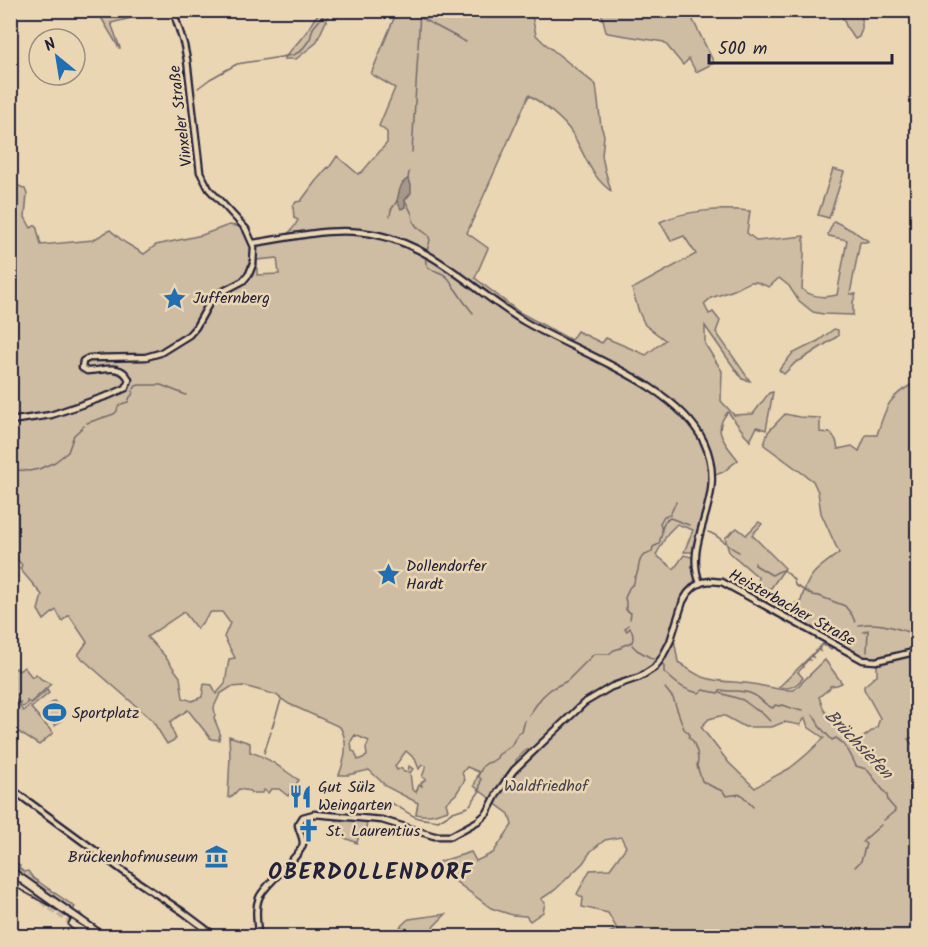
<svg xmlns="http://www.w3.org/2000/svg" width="928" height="947" font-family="Kalam,sans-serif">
  <rect width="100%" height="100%" fill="#ebd6b4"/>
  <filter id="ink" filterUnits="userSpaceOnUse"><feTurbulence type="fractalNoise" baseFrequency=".0167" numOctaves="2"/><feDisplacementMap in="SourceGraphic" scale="12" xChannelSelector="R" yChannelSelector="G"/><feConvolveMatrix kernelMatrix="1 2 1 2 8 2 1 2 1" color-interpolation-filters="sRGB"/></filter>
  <g filter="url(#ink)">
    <g fill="#cebca3" stroke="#786f6f" stroke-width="1.5" fill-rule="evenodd">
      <polygon points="143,10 147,14 111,23 120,48 119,48 99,14 106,11 108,14 122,11"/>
      <path d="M322 11H334L328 17 316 43 296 59H284C291 49 300 41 307 31 312 24 314 16 322 11Z"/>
      <path d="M397 11H531L536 35 543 42 596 85 601 126 604 135 602 156 605 170 611 191C590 176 585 154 572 133 564 120 542 103 529 95L467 233 488 248 475 278 519 312 571 340 577 331 602 343 606 338 646 355 665 340 645 325 639 312 632 289 696 254 684 236 671 241 660 222C685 210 723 208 750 211L747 233 757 241 804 236V256L802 289C812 298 824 298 837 295L847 240 829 236 828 234 834 221 853 231 868 241V242H860L850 294H856L853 302V315L823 314 813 312 798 300 789 286 779 278 769 287 756 282H750L734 290 711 298 704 304 709 314 713 312 720 321 716 332 750 381 742 379 705 326V344L722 371 721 401 734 415 753 414 769 393 773 392 766 430 757 427 750 441 728 412C711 431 725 443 738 460L723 472 710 477 708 491 694 552H684L693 530 677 524 668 533 656 555 674 569 684 555 695 558V580L683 595 678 611 673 620 669 641 656 663 647 672 615 681 592 695 535 746 525 751 516 760V764L492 800 474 786 479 772 467 767 462 773 465 780 456 794 446 803 448 810C436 814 428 817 416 814L418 803 387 787 369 770 348 775H339C345 759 349 742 340 727L289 704 276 695 244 686 231 687 220 694 214 707 215 715 214 718 220 733 219 740 211 739 188 710 170 722 173 732 176 739 167 744 152 720 78 655 87 642 69 615 62 621 56 610 44 620 38 610 42 595 20 569 22 565 11 552 10 181 25 189 27 194 25 217 31 228 36 225 41 245 93 240 110 230 124 242 144 254 156 245 202 235 229 225 243 227 252 245C270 245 290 238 298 220L294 218 293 206 296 202 301 201 315 182 328 167 329 168 337 156 358 174 362 172 387 143V132L379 126 395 88 371 74ZM277 258 279 274 257 275V260ZM184 612 197 629 211 612H222L230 623 224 637 235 658 229 659 225 684 216 694 212 685 204 684 202 697 192 701 183 698 180 677 164 655 147 637ZM355 735 369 741 366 748 367 756 358 760 355 752 352 751 351 741ZM406 751 415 759 419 769 422 765 426 766 422 777 426 779 421 783 422 786 419 785 416 792 412 789 410 773 413 769 409 766 408 772H404L401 768 397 770 395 766Z"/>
      <polygon points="601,11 699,11 700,12 691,16 714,63 696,72 689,59 683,65 664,42 608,33 606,32"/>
      <polygon points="840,11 862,11 862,29 859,37 855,39 847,28"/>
      <polygon points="833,169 844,172 829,218 818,215"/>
      <polygon points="834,329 838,330 838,336 801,360 796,362 784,374 779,370 792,354 818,341"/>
      <path d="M917 382 918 736 908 739 912 744 917 742V749L913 753 916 754 918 753 917 936H606L609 933 617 929 608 913 582 907 583 898 577 894 590 870 610 869 626 847 621 837 605 840 591 851 583 863 555 890 541 899 545 903 543 912 530 921 526 916 512 915 491 908 443 872 439 862 471 852 476 861 493 853 512 825 509 814 493 802 520 765 568 721 589 702 613 689 648 676 662 662 674 639 678 662C688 668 695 675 706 678 720 683 737 681 753 684 766 686 780 691 794 690L825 660 842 683 837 685 830 686V688L819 697 824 710 841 732 858 741 877 727 880 718 864 689V686L877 675V663L855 654 841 643 831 640 780 610 801 601C808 573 817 569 839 553L821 513 818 492 813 481 764 445 768 432 785 414 799 417 820 418V432L831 433 836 440 838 449 852 446 859 451 866 435H877C886 406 889 395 917 382ZM720 716H725L745 727H772L784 722 800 725 805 718 808 727 824 738C813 749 802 759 790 768 778 775 766 780 755 788L729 763 701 727 709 719Z"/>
      <polygon points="759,522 762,524 752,535 785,568 771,588 768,589 759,585 758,577 729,552 725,538 737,528 746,535"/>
      <path d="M824 643 833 647 831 649 824 644 825 646 822 645 819 649 820 651 818 650 812 655 813 657 811 656 809 659 810 660H808L803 665V667L798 672 803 678C796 686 790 690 779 687Z"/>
      <polygon points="24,667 32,677 36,674 41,679 51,684 30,703 27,701 27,704 23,707 20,706 20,702 18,703 11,693 14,688 11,683 10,673 16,668 19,671"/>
      <polygon points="47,690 49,693 31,708 53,733 39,745 17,731 14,736 11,734 11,696 23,711"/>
      <polygon points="54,701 67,715 55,726 42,711"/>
      <path d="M229 736 250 743V752C269 757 283 770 299 780L288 796 279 789H271L268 793 264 790 262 793H251L250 791 239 789 230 798 228 797 230 756Z"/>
      <polygon points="337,819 367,820 366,829 362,829 362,835 359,835 357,843 333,833"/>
      <polygon points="10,860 20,866 19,868 24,872 28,871 33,878 75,907 73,910 77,914 80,913 85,920 29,881 11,867"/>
      <polygon points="446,914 433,927 436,935 439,936 420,936 400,927 406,921 409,919"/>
    </g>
    <path fill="#a7988b" stroke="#72696b" stroke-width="1.5" d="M408 179 411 185V193L405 200V207L401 209 397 201C399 193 400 182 408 179Z"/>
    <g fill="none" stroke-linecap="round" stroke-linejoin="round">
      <g stroke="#72696b" stroke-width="1.5">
        <polyline points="421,18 466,42"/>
        <polyline points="418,48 420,10"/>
        <polyline points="198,88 210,79 237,64 293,55 301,51 310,39 313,28 328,10"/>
        <polyline points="412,152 418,52"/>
        <polyline points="408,179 409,172"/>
        <path d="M405 200 412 214 413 221 417 227 428 235 430 240C429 246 424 257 426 263 429 273 441 269 448 278 452 282 453 287 456 290 461 298 467 306 473 313"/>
        <polyline points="390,216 391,210 397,201"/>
        <polyline points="134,389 136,386 139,385 161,385 186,395"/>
        <path d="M87 423 114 414 117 411C117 404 122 404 128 402L130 397 132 395 133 391"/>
        <polyline points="10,466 18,470 29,471 39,469 55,462 68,452 74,435 84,426"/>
        <polyline points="662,529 665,521 670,518 689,525"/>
        <path d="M708 532C720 535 728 548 739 552"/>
        <path d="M755 563V565L770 574 772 575C785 568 783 568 794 580L795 585 812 595 819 596 845 606 852 615 855 622"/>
        <path d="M630 619 631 613 626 610V602L625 598 629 588 634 583 635 577C640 572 637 561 643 556 646 554 649 554 652 552L653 547 659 544 662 532 660 523 664 516 670 515 676 502"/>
        <path d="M859 625C880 621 897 629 918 635"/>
        <polyline points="863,632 868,630 867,652"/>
        <polyline points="632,645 637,650 653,659"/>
        <path d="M663 664 664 666V672C676 683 683 690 699 693L703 690 718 693 721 690C731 692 743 690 752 694 760 697 764 705 773 708L775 705 779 706 783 705 791 708 803 710"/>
        <path d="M665 688 673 698 684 729 689 733V738L693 741 697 752 698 760 697 766 702 781C707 784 717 789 723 791L726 796 741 794 753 807"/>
        <polyline points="720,693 743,700 755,709 762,713 770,721"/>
        <path d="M529 715 542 697 551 689 567 681 594 654H609L614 650 621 648 622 646 632 642C634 639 633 632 630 628L627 631 625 629 628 625"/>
        <path d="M813 715 817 720 819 726 832 740 836 738C846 744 851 755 856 766L866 769 869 772 887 795 888 801 895 809V811L884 820"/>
        <polyline points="272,728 281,700"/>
        <polyline points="264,753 271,732"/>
        <path d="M391 803C400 807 408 814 418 818 425 820 431 819 438 821L453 812 468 807"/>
        <polyline points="470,805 479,792 481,779 478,776 483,766 487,763 491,762 497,758 498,755 511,746 518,733 522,732 525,720"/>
        <polyline points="855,867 861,861 866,844 863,842 864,840 881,825"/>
      </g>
      <g stroke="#a7988b" stroke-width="3">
        <polyline points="915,731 917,734"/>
        <polyline points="916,747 918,748"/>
      </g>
      <polyline stroke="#c3b29c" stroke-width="7" stroke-dasharray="7 3.5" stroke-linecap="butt" points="34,894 73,924"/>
      <defs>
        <g id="secondary">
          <path d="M253 243C295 237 336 225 378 235 437 248 476 293 525 322 578 353 676 384 704 442 711 457 713 474 711 490 707 521 687 552 700 583"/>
          <path d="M10 421 51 415 110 395 126 388 129 380C122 362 102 371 87 371L82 368 83 361 89 358 146 357 160 353 189 335 196 327 211 300 218 294 243 281 249 274 253 264 254 247 246 229 209 189 200 172 187 60 184 45 173 10"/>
          <polyline points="10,788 138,882 183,912 215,936"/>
          <path d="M258 936C258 925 254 910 259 898 265 883 303 855 303 843 303 837 299 831 298 825L303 817 314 814 382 820 434 836H451L478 821 487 813 498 792 514 770 584 703 611 687 640 677 654 668 661 659 670 642 683 601 688 593 695 586 703 582 711 581 722 582 863 660 876 661 918 651"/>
        </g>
        <g id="trunk">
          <polyline points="10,871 102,936"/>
          <polyline points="73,924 91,936"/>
        </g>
      </defs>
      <use href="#secondary" stroke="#22223b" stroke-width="9"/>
      <use href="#trunk" stroke="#22223b" stroke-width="11"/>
      <use href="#secondary" stroke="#ebd6b4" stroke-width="4.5"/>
      <use href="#trunk" stroke="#ebd6b4" stroke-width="7"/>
      <polyline stroke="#22223b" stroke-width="1.5" points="10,884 64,914 98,936"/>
    </g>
  </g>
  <defs>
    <symbol id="sight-bare" viewBox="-9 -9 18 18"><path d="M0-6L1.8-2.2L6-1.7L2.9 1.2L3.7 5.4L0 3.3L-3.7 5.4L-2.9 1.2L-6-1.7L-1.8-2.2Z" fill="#1f6fb2" stroke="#ebd6b4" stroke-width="2.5" paint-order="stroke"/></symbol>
    <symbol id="stadium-bare" viewBox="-9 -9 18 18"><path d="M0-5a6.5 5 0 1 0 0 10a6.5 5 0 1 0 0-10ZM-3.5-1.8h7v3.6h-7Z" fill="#1f6fb2" stroke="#ebd6b4" stroke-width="2.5" paint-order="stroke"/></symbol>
    <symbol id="restaurant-bare" viewBox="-9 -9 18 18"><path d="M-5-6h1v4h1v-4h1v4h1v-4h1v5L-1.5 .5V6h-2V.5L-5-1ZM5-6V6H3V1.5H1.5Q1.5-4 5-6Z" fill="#1f6fb2" stroke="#ebd6b4" stroke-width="2.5" paint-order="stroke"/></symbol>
    <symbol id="church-bare" viewBox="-9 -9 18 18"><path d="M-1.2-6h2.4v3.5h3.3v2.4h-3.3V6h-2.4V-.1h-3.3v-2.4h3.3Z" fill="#1f6fb2" stroke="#ebd6b4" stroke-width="2.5" paint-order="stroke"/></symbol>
    <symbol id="museum-bare" viewBox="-9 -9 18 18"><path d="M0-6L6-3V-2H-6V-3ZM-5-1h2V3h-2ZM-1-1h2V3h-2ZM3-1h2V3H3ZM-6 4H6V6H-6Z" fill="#1f6fb2" stroke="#ebd6b4" stroke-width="2.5" paint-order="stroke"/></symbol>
  </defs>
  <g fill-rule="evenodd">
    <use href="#sight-bare" x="158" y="282" width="33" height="33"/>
    <use href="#sight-bare" x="372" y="558" width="33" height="33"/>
    <use href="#stadium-bare" x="38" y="696" width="33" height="33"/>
    <use href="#restaurant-bare" x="284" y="780" width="33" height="33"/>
    <use href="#church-bare" x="292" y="814" width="33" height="33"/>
    <use href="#museum-bare" x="200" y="840" width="33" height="33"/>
  </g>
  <g text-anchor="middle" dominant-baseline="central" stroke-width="5" stroke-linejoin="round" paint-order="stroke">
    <g font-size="16" fill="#22223b" stroke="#ebd6b4">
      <text transform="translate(181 116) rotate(-97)">Vinxeler Straße</text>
      <text transform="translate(792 608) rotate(29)">Heisterbacher Straße</text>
    </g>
    <g font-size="16" fill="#22223b" stroke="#ebd6b4" text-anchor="start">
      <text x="193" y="298">Juffernberg</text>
      <text x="406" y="566">Dollendorfer<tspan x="406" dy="18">Hardt</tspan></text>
      <text x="72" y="713">Sportplatz</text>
      <text x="318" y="787">Gut Sülz<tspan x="318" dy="18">Weingarten</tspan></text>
      <text x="326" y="831">St. Laurentius</text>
      <text x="198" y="857" text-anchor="end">Brückenhofmuseum</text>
    </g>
    <g font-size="16" fill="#444150" stroke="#ebd6b4">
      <text x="546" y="786">Waldfriedhof</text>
    </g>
    <g font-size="18" font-style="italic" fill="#4a4553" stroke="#ebd6b4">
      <text transform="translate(858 745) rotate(46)">Brüchsiefen</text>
    </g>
    <g font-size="22" font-weight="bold" letter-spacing="1.5" fill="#22223b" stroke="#ebd6b4">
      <text x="371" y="873">OBERDOLLENDORF</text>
    </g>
  </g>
  <rect width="928" height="947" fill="none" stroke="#ebd6b4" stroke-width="36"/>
  <rect x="18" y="18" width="892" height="911" fill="none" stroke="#22223b" stroke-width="2" filter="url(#ink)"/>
  <g transform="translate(57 57) rotate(330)"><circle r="28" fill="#ebd6b4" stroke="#9b8e84" stroke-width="1.5"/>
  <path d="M0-4.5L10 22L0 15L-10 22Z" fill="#1f6fb2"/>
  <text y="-9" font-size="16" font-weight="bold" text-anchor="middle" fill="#22223b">N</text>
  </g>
  <path d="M709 54v9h183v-9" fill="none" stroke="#22223b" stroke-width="3"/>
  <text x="718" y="54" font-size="18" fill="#22223b" stroke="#ebd6b4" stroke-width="4.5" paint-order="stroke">500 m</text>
</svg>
